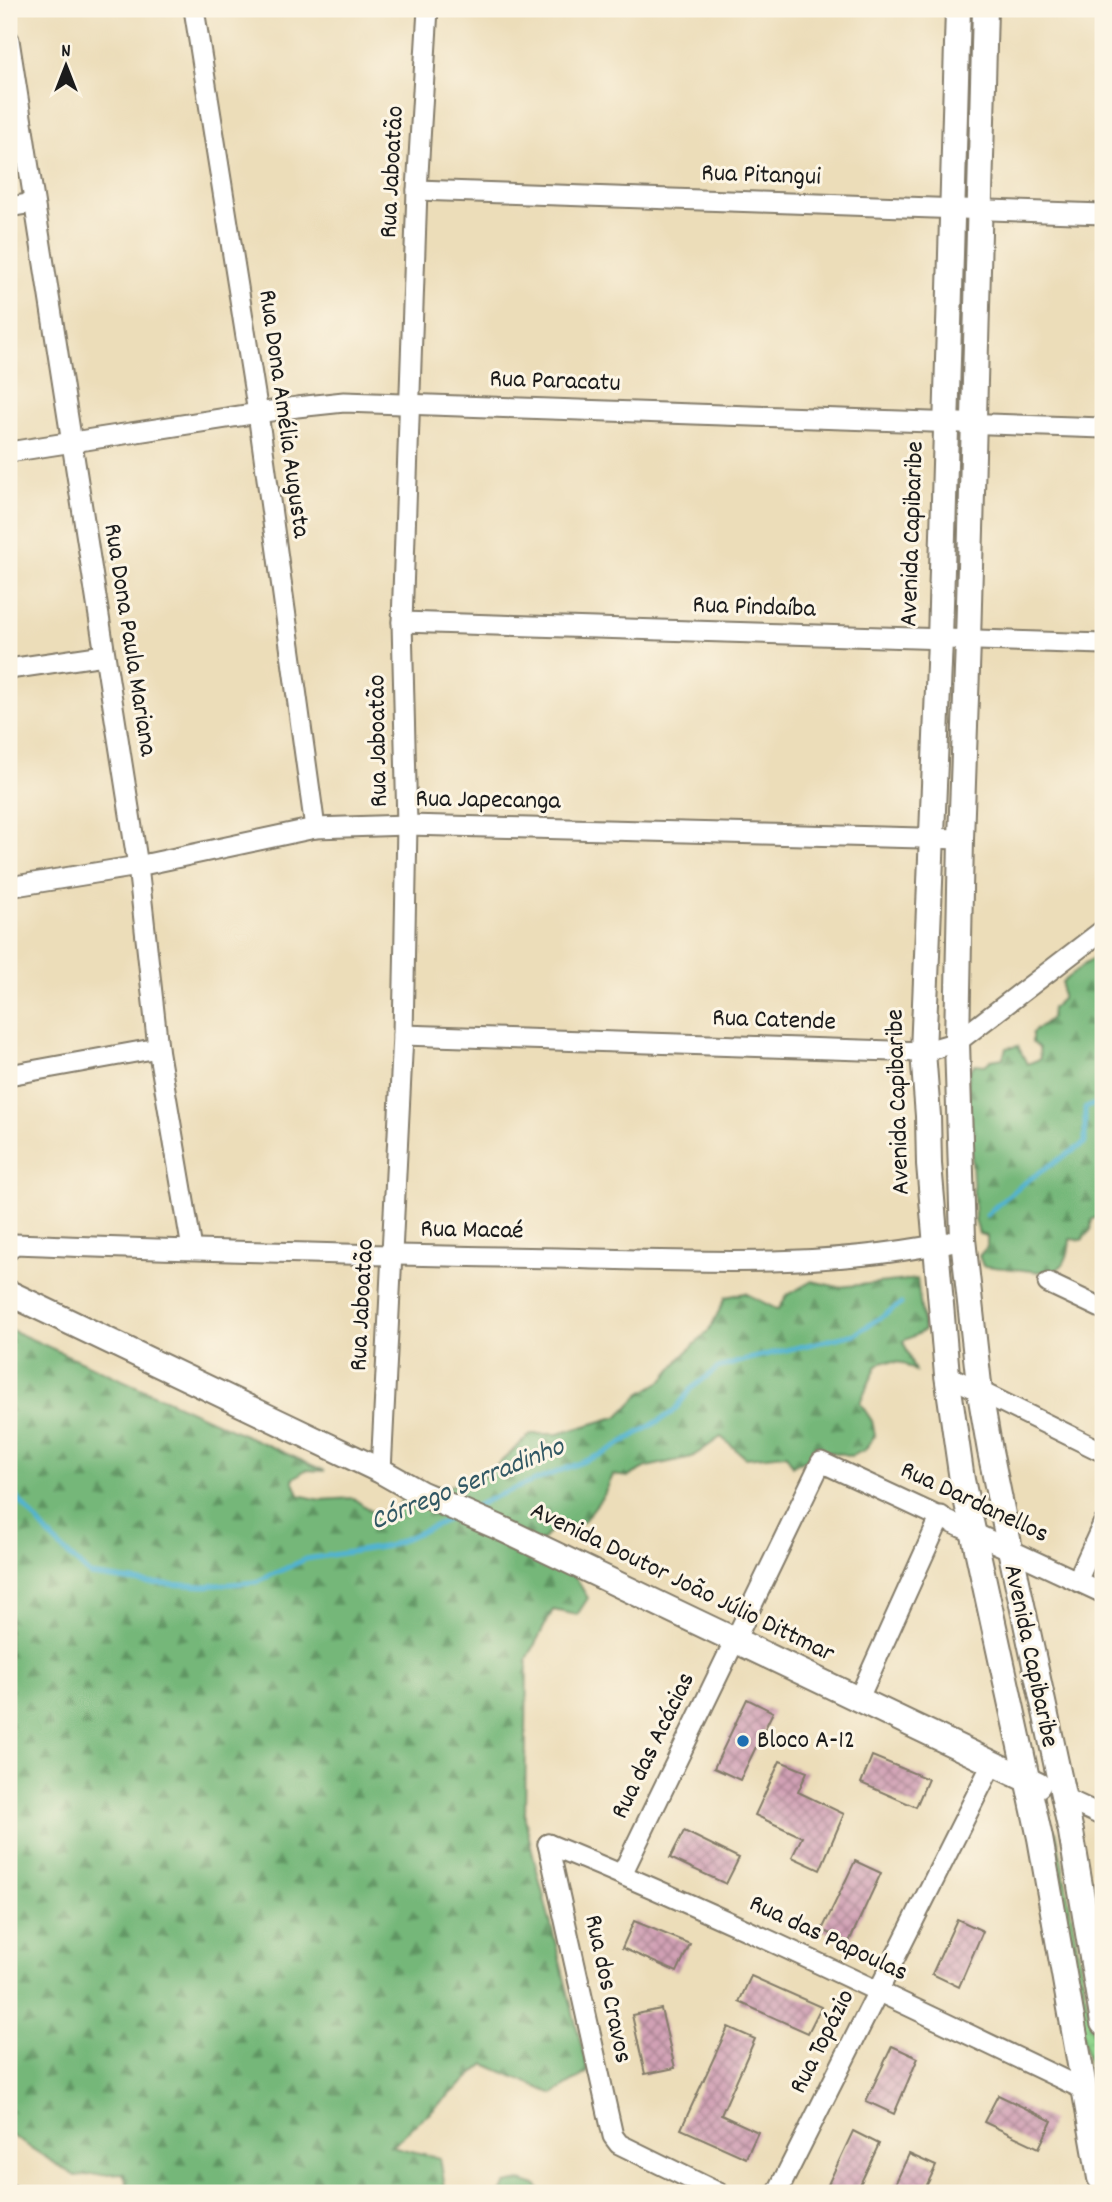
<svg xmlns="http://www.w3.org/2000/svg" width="1112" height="2202" font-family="Dekko,sans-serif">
  <defs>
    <pattern id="grass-dots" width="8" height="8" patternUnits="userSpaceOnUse" patternTransform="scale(1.75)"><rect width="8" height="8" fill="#92d68e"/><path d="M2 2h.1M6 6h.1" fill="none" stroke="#7db77a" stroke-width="1.8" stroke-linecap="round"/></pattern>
    <pattern id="forest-firs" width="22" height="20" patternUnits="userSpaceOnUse" patternTransform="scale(1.75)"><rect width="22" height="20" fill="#75b779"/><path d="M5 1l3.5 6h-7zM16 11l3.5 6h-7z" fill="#5f9462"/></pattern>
    <pattern id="building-cross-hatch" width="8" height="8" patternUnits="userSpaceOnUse" patternTransform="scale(1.75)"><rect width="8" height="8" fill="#d1a1b5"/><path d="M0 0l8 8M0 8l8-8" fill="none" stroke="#a98292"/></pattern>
  </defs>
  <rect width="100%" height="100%" fill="#fcf5e5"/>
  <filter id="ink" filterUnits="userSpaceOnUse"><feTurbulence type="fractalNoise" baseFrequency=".0143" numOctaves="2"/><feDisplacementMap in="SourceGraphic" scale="14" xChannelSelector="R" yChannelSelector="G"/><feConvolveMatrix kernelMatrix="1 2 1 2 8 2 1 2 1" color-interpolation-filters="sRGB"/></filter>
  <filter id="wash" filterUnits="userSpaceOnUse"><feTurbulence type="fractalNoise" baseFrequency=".00686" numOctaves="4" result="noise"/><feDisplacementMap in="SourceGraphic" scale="28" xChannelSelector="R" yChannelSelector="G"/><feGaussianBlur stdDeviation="1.57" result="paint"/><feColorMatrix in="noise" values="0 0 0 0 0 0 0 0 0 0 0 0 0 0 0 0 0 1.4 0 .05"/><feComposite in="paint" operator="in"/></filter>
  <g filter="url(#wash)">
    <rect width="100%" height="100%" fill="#ecddb9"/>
    <polygon fill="url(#grass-dots)" stroke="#577955" stroke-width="2" points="1056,1831 1103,2089 1103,2138 1043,1832"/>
    <g fill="url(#forest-firs)" stroke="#486a4a" stroke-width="2">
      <path d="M1103 950V1226L1100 1217 1092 1219 1090 1231 1082 1240 1070 1239C1068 1274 1053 1274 1023 1270 1010 1269 997 1267 983 1266L979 1256 987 1247V1236L979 1234 975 1219 968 1083 969 1071 975 1064 985 1065 991 1060 1003 1058 1006 1048 1018 1046 1027 1064 1040 1059 1039 1048 1032 1042V1033L1051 1018 1052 1008 1062 999V982Z"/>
      <path d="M917 1279 924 1331 903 1341 915 1371 902 1363 884 1361 876 1367 860 1403 872 1421 875 1435 865 1450 851 1456C824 1448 817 1453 793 1466L786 1454 746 1458 721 1437 692 1457 647 1467 628 1477 613 1475 604 1495 583 1522 555 1526 536 1547 575 1577 588 1598 577 1615 553 1610 527 1659 525 1818 531 1846 588 2072 553 2094 485 2064 391 2146 440 2158 446 2193H130L123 2173 75 2176 9 2134V1329L325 1471 305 1470 293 1479 299 1495 320 1500 353 1498 371 1511 395 1513 405 1494 432 1485 445 1487 485 1476 531 1434H558L619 1416 640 1394 663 1380 681 1358 710 1329 726 1297 745 1293 778 1310 787 1295 812 1281 838 1287Z"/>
      <polygon points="521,2181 537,2186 541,2193 500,2193 506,2184"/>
    </g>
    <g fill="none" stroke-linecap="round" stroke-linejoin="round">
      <g stroke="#51b3d0" stroke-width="5">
        <path d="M987 1215C1015 1186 1051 1165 1085 1143V1108L1103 1101"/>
        <polyline points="9,1488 53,1540 90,1575 149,1583 204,1586 256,1582 306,1559 388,1546 454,1517"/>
        <polyline points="472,1508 494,1497 605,1453 672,1413 692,1388 718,1368 756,1357 855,1334 901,1304"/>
      </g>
    </g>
    <g id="blocks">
      <g fill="url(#building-cross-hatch)">
        <polygon points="747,1699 773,1712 740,1780 714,1768"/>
        <polygon points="872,1756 928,1779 916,1807 861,1783"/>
        <polygon points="780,1761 807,1772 798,1792 844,1814 820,1870 792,1857 802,1837 755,1815"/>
        <polygon points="684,1831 739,1858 726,1884 670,1858"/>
        <polygon points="855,1861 881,1873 849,1942 822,1930"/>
        <polygon points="957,1919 983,1931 959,1987 932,1974"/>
        <polygon points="634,1921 690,1944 677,1972 622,1948"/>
        <polygon points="751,1976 821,2007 808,2033 739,2002"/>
        <polygon points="661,2009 675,2068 645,2074 632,2015"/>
        <polygon points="728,2027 755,2039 721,2115 758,2132 746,2158 681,2129"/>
        <polygon points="892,2046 918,2058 894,2114 866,2101"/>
        <polygon points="998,2095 1052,2121 1039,2148 984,2122"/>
        <polygon points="853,2131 879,2144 856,2193 824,2193"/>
        <polygon points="909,2154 936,2166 923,2193 891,2193"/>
      </g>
    </g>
  </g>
  <g filter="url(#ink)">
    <use href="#blocks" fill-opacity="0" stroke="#847c6a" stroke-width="2"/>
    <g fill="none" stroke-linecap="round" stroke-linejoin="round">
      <defs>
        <g id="minor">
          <polyline points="194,9 258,413 315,828"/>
          <polyline points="9,40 138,866 158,1048 192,1249"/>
          <polyline points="417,190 1103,214"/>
          <polyline points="9,207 33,203"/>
          <polyline points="9,452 297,407 344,402 1103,428"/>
          <polyline points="402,622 1103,644"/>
          <polyline points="9,669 104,655"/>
          <polyline points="9,887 138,866 315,828 407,825 961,839"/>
          <polyline points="403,1035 923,1052 957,1042 1103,930"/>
          <polyline points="9,1075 158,1048"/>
          <path d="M9 1250 14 1244C195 1251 377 1255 558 1258 691 1261 832 1270 963 1239"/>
          <polyline points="1048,1283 1103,1309"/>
          <polyline points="947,1375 1103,1452"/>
          <polyline points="381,1471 403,1035 407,825 402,622 417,190 428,9"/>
          <polyline points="1077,1581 1103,1524"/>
          <polyline points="858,1700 941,1516"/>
          <polyline points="1064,1798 1103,1816"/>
          <path d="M548 1844C730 1918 906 2005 1083 2089"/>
          <polyline points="548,1844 613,2136 619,2144 719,2193"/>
          <polyline points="622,1874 821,1462 1103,1593"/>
          <polyline points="777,2193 992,1764"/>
        </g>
        <g id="major">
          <polyline points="958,9 940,640 923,1052 928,1116 929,1164 947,1375 962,1480 1040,1838 1100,2178"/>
          <polyline points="985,9 968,641 961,839 957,1042 963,1239 980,1393 990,1451 1010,1549 1071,1832 1103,2023"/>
          <polyline points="9,1293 381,1471 420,1493 498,1527 1038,1785"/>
        </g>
      </defs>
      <use href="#minor" stroke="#847c6a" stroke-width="23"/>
      <use href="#major" stroke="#847c6a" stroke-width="28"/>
      <use href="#minor" stroke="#fff" stroke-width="19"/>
      <use href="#major" stroke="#fff" stroke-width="24"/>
      <defs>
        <polyline id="rail" points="9,2186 26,2193"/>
      </defs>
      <use href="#rail" stroke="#1c1c1c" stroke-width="8"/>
      <use href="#rail" stroke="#fcf5e5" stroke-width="5" stroke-dasharray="16" stroke-linecap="butt"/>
    </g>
  </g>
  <circle fill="#1f6fb2" stroke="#fcf5e5" stroke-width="2.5" cx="743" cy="1741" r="7"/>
  <g text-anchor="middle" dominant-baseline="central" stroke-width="6" stroke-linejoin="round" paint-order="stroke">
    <g font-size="26" fill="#1c1c1c" stroke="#fcf5e5">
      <text transform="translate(393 172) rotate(-87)">Rua Jaboatão</text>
      <text transform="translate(761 176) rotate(2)">Rua Pitangui</text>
      <text transform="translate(555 382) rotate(2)">Rua Paracatu</text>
      <text transform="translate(283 414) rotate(82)">Rua Dona Amélia Augusta</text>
      <text transform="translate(913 534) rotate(-88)">Avenida Capibaribe</text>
      <text transform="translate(754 608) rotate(2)">Rua Pindaíba</text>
      <text transform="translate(129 640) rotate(81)">Rua Dona Paula Mariana</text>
      <text transform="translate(379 741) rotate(-91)">Rua Jaboatão</text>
      <text transform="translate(488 801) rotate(1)">Rua Japecanga</text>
      <text transform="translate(774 1021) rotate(2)">Rua Catende</text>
      <text transform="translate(899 1102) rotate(-92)">Avenida Capibaribe</text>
      <text transform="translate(472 1231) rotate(1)">Rua Macaé</text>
      <text transform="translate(363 1305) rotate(-87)">Rua Jaboatão</text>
      <text transform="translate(974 1503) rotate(25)">Rua Dardanellos</text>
      <text transform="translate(682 1583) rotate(26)">Avenida Doutor João Júlio Dittmar</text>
      <text transform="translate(1030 1656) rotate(78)">Avenida Capibaribe</text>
      <text transform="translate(654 1746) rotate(-64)">Rua das Acácias</text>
      <text transform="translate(828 1939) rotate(25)">Rua das Papoulas</text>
      <text transform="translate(607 1989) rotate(78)">Rua dos Cravos</text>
      <text transform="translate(823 2042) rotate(-63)">Rua Topázio</text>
    </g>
    <g font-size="26" fill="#1c1c1c" stroke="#fcf5e5" text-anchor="start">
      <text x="757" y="1741">Bloco A-12</text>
    </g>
    <g font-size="28" font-style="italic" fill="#315864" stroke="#fcf5e5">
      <text transform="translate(468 1486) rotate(-22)">Córrego Serradinho</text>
    </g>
  </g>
  <rect width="1112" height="2202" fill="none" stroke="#fcf5e5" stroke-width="35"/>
  <g transform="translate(66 66)" stroke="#fcf5e5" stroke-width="5" paint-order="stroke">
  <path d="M0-5L12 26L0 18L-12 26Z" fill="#1c1c1c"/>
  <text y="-10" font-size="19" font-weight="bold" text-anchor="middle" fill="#1c1c1c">N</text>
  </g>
</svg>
